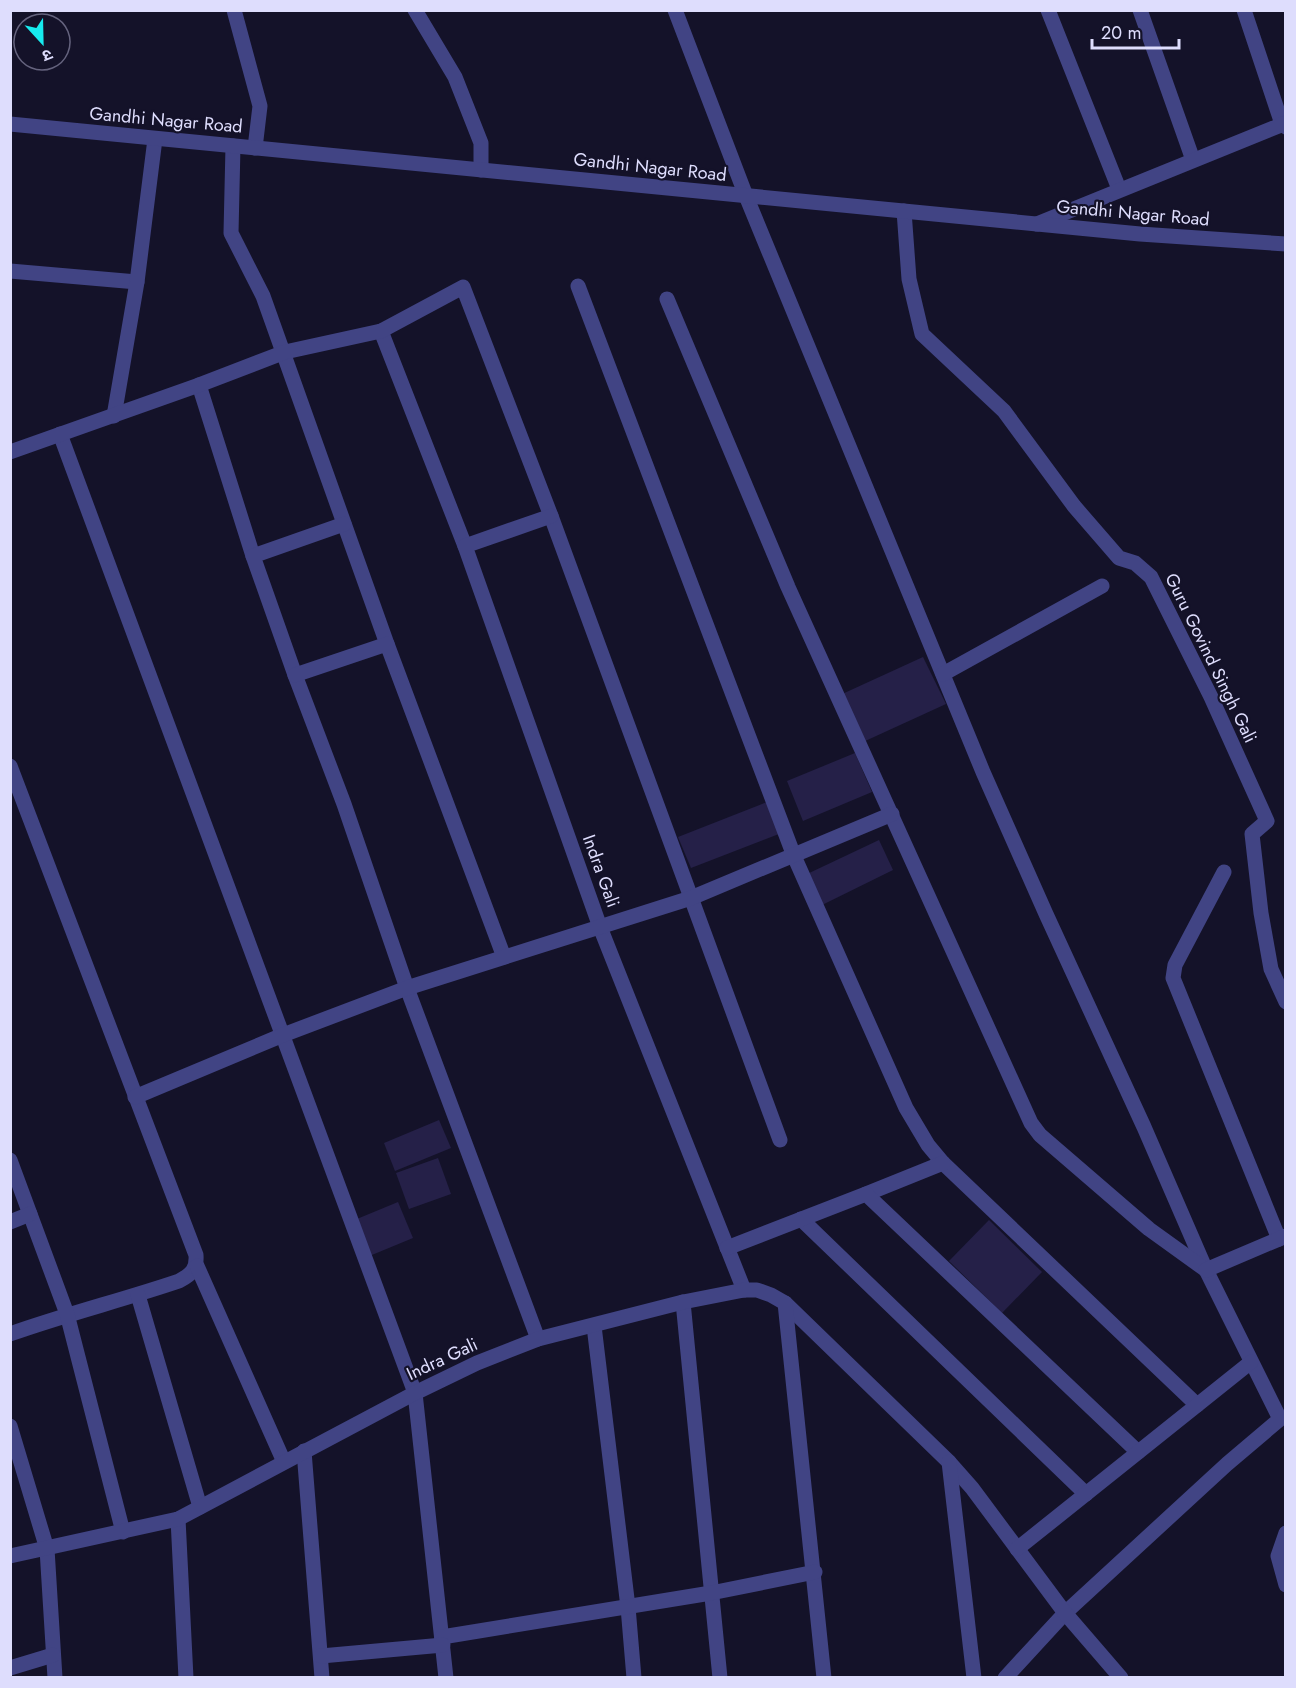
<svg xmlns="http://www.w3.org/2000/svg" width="1296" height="1688" font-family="Jost,'Noto Sans Devanagari',sans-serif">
  <rect width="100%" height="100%" fill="#141229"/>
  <g fill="#252048">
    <polygon points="923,657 946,704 863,742 840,695"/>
    <polygon points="855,753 872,792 803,821 787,781"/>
    <polygon points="767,802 779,834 691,868 678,837"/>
    <polygon points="879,840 893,870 820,906 805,875"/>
    <polygon points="439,1120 451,1148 395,1171 384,1143"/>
    <polygon points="438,1158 451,1194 409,1209 396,1173"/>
    <polygon points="398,1202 413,1238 367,1257 352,1221"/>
    <polygon points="989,1220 1042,1272 1002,1313 949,1261"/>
  </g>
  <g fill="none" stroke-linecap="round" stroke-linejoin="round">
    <g stroke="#414484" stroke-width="15">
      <polyline points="234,10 260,106 255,148"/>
      <polyline points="415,10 455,77 481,143 481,170"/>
      <polyline points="675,10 746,196 983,772 1046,914 1144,1127 1206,1270 1280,1419 1227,1464 1065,1613 1005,1678"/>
      <polyline points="1048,10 1119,189"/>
      <polyline points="1140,10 1193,160"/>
      <polyline points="1244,10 1282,124 1286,127"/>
      <polyline points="233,146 231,233 263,296 387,644"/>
      <polyline points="904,211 909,279 922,334 1004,411 1074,506 1119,558 1135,563 1151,577 1211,697 1267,821 1252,834 1261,913 1271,969 1286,1002"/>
      <polyline points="1037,224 1286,123"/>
      <polyline points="10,271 137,282"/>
      <polyline points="578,286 794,856 906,1108 928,1145 943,1163 1197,1405"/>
      <polyline points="667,299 788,587 1031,1123 1040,1135 1149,1229 1206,1270"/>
      <polyline points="381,331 465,546"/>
      <polyline points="199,385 253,556"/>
      <polyline points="114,416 137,282 155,139"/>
      <polyline points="60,434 415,1393 446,1678"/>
      <polyline points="10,452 199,385 285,352 381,331 463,287 551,516 780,1140"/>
      <polyline points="551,516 465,546 600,927 744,1290"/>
      <polyline points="344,524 253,556 295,675 344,804 407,988 538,1339"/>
      <polyline points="943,674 1102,586"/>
      <polyline points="295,675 387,644 504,957"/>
      <path d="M10 766 196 1255C197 1269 192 1274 179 1281 123 1300 66 1314 10 1334"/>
      <polyline points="1224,872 1175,965 1173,978 1279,1239"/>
      <polyline points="135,1097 283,1035 407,988 691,898 892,814"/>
      <polyline points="10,1160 67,1314 123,1532"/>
      <polyline points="866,1194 943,1163"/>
      <polyline points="801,1219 1086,1494"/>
      <polyline points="10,1222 30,1214"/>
      <polyline points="727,1248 866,1194 1138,1452"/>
      <polyline points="197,1266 284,1462"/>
      <polyline points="1206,1270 1286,1236"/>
      <polyline points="138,1295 200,1507"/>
      <polyline points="683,1302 720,1678"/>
      <polyline points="785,1303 949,1462 972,1488 1065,1613 1121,1678"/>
      <polyline points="594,1326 628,1607 634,1678"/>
      <polyline points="10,1426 47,1549 55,1678"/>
      <polyline points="304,1451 322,1678"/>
      <polyline points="949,1462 974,1678"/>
      <polyline points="178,1519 186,1678"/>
      <polyline points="1286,1533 1278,1556 1286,1585"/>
      <polyline points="1017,1549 1251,1362"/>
      <polyline points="10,1556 178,1519 415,1393 477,1363 538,1339 683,1302 744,1290 757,1290 771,1295 785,1303 824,1678"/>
      <polyline points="442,1637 711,1593 815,1572"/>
      <polyline points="321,1656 443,1645"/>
      <polyline points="10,1668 53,1655"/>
    </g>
    <polyline stroke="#414484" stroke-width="15" points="10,124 1140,234 1286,244"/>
  </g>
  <g text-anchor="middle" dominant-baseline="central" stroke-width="4.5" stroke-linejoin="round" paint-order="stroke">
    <g font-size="18" fill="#deddfd" stroke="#141229">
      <text transform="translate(166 120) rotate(5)">Gandhi Nagar Road</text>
      <text transform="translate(650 167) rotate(6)">Gandhi Nagar Road</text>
      <text transform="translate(1133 213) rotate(5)">Gandhi Nagar Road</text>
      <text transform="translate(1211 658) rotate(64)">Guru Govind Singh Gali</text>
      <text transform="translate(601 871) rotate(70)">Indra Gali</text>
      <text transform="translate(442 1359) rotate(-25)">Indra Gali</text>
    </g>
  </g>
  <rect width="1296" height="1688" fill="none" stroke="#deddfd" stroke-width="24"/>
  <g transform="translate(42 42) rotate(158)"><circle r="28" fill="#141229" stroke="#65637e" stroke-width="1.5"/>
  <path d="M0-4.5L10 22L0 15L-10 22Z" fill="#17ebef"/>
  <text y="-9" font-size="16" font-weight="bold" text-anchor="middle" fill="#deddfd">उ</text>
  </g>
  <path d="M1092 39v9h87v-9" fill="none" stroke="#deddfd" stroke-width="3"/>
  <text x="1101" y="39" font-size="18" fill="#deddfd" stroke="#141229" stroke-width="4.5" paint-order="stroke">20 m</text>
</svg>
